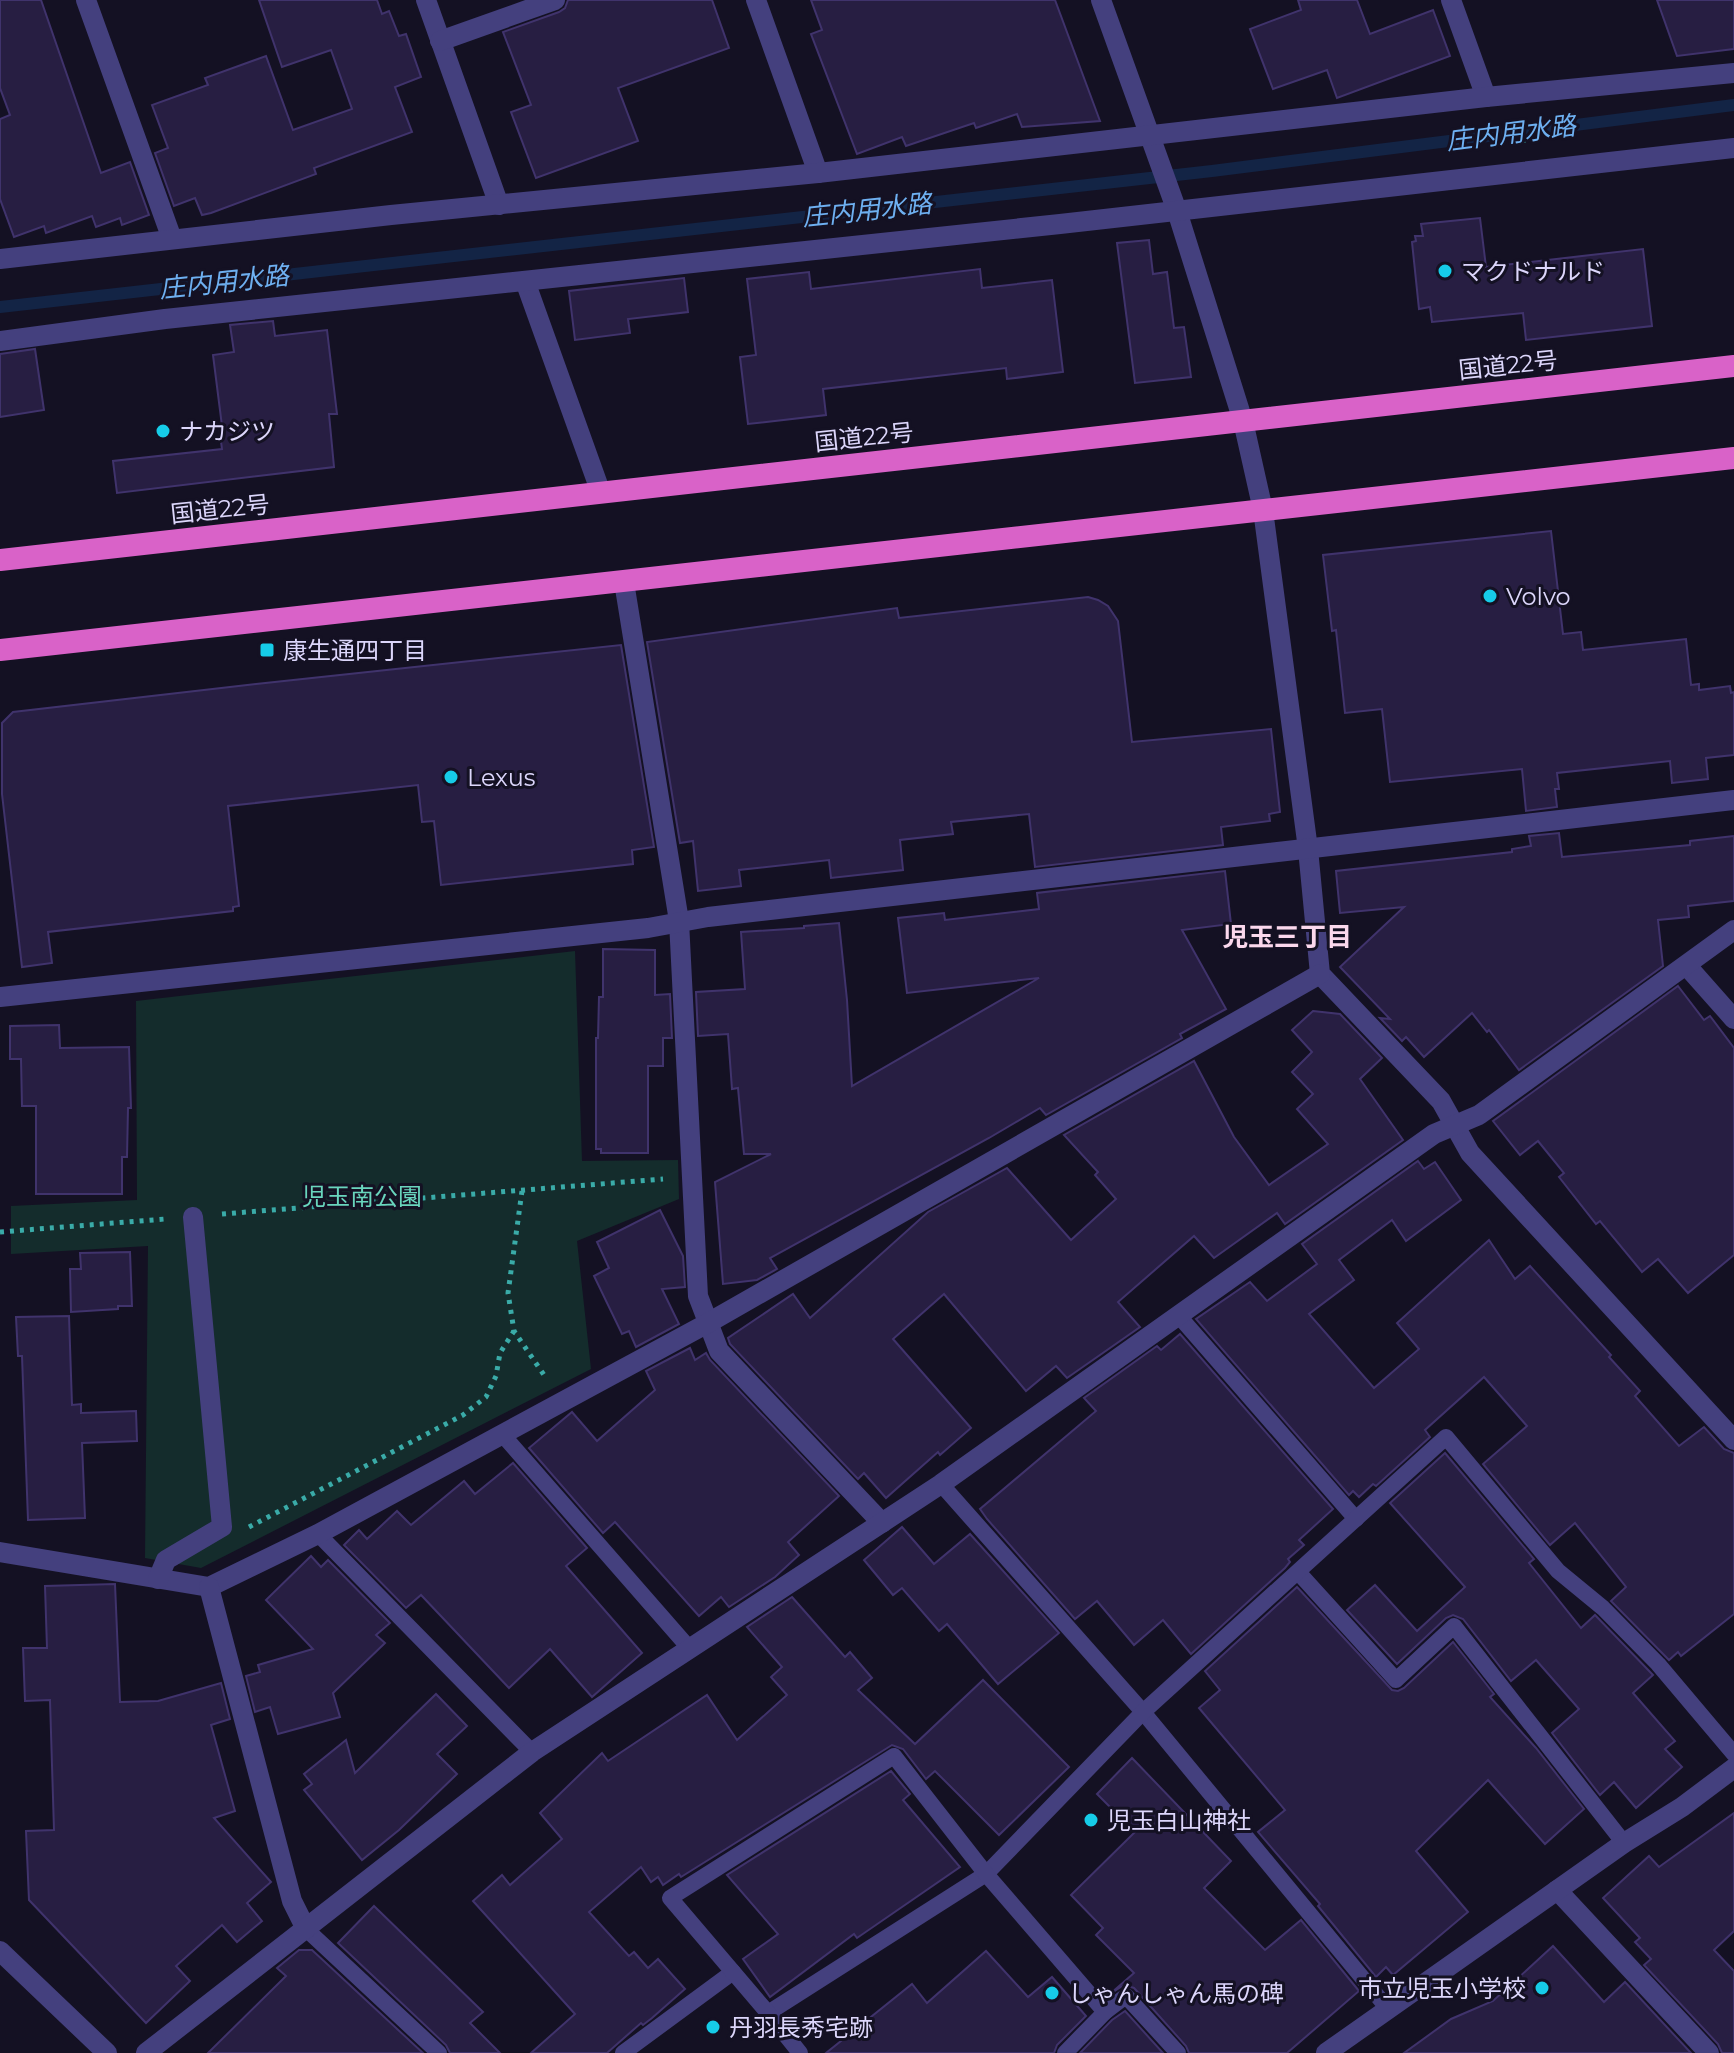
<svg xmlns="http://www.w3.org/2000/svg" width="1734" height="2053" font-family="Montserrat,'Noto Sans JP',sans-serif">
  <rect width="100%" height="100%" fill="#141123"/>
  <polygon fill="#142c2c" points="575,951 582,1161 678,1160 679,1199 577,1241 591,1369 201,1568 145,1558 148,1246 11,1254 11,1206 137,1200 136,1001"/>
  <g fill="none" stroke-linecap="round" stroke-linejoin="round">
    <polyline stroke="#132445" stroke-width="12" points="0,307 1212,171 1734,105"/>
  </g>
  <g fill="#271e42" stroke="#40336c" stroke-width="2">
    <polygon points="0,0 41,0 101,173 130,162 149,215 122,225 120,218 96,227 92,216 46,233 44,226 14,237 0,199 0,119 10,115 0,88"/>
    <polygon points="259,0 377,0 382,14 389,11 399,36 406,34 421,77 395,87 412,132 314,168 316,174 211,213 202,215 195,198 174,206 155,153 168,148 152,105 208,85 205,78 266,56 293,130 352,109 331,50 282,67"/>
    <polygon points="568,0 712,0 729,48 618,88 638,141 536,178 511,112 531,105 503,32 559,12 565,8"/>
    <polygon points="811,0 1055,0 1100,121 1022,127 1017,114 976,128 974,123 906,146 902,137 857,154 811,34 822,30"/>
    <polygon points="1298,0 1357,0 1370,34 1433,10 1450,56 1337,98 1327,70 1273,89 1250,29 1301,10"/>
    <polygon points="1657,0 1734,0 1734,49 1677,56"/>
    <polygon points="1480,218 1486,267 1643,249 1652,326 1526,340 1523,313 1432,322 1430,307 1419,309 1412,242 1416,241 1415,236 1423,236 1421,224"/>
    <polygon points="1149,240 1153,274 1167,272 1174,328 1184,327 1191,377 1135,383 1117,243"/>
    <polygon points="980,269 982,288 1052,280 1063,372 1007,379 1006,368 823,389 826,415 748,424 740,357 756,355 747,279 809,272 811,289"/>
    <polygon points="684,278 688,312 628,319 630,333 575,340 569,291"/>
    <polygon points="273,321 275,336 327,330 337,414 329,414 334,467 117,493 113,461 222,449 219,426 222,426 213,355 234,352 230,325"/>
    <polygon points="35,349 44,410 0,417 0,354"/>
    <polygon points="1551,531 1563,634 1581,632 1583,650 1686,639 1691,685 1699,684 1699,690 1730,686 1731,693 1734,692 1734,755 1706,758 1708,779 1672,783 1670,761 1557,773 1559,789 1555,789 1557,807 1526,811 1522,769 1390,782 1382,709 1345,713 1336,630 1332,631 1323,555"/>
    <polygon points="1088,597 1098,600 1108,606 1118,621 1132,742 1271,729 1280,812 1269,814 1270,821 1221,827 1223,845 1035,867 1029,814 951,822 953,834 900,840 903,870 831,878 829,860 739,870 741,886 698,891 693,841 680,843 647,642 897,608 899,618"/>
    <polygon points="621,645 654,847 632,850 633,864 441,885 434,821 422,822 418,785 228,806 239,906 233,907 233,911 48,932 52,963 22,967 2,794 2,723 13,712 256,684"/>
    <polygon points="1559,833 1562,857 1690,845 1690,841 1734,836 1734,901 1688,906 1689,917 1658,920 1663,966 1519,1070 1489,1030 1487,1032 1472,1013 1424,1057 1406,1037 1402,1041 1380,1018 1390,1019 1340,967 1404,907 1340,913 1336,871 1512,852 1512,849 1531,846 1529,836"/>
    <polygon points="1225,871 1231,924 1182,930 1226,1009 1180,1034 1182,1038 1046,1115 1040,1108 989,1138 770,1258 777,1269 757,1280 723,1284 715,1182 771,1154 744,1154 738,1088 732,1089 728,1034 698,1036 696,992 745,989 741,932 804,928 804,926 839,923 847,1000 852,1086 1039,978 907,993 898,918 944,913 945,920 1039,909 1037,893"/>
    <polygon points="603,949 655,950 655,995 670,994 672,1038 663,1038 663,1066 648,1066 648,1153 601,1153 601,1149 596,1149 596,1038 598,1038 599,997 603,997"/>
    <polygon points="1678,986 1704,1020 1710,1016 1734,1048 1734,1255 1688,1293 1658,1259 1642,1272 1600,1221 1596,1224 1559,1177 1564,1173 1538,1141 1520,1155 1493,1121"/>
    <polygon points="1313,1011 1340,1014 1382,1058 1360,1079 1403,1140 1285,1224 1277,1213 1214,1258 1194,1236 1118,1302 1140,1327 1067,1378 1056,1366 1026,1391 944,1294 893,1339 971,1428 940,1455 938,1452 886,1498 864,1473 858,1479 730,1344 728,1338 793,1294 810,1318 928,1212 1007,1168 1071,1240 1116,1199 1095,1175 1098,1172 1064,1135 1194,1061 1234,1137 1269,1185 1328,1144 1297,1109 1313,1094 1292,1072 1312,1052 1292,1030"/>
    <polygon points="59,1025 60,1048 129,1047 131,1108 128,1108 127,1157 122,1157 122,1194 36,1194 36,1106 22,1106 21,1059 10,1059 10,1026"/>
    <polygon points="1418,1161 1424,1169 1435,1162 1461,1200 1406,1241 1392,1220 1339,1260 1354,1280 1309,1314 1374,1388 1419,1349 1397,1323 1489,1240 1515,1279 1530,1266 1611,1355 1609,1357 1640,1391 1635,1396 1679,1446 1704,1427 1724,1449 1734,1453 1734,1614 1681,1656 1678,1652 1669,1660 1611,1601 1626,1587 1575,1523 1550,1545 1483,1464 1527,1426 1484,1377 1425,1430 1430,1437 1376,1486 1373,1484 1359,1497 1353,1491 1349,1495 1196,1319 1250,1282 1267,1301 1317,1264 1302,1244"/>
    <polygon points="660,1210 683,1256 685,1287 662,1289 679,1324 636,1347 629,1331 622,1334 594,1276 609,1268 597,1242"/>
    <polygon points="130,1252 132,1306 118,1306 118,1309 71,1312 70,1269 81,1269 80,1253"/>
    <polygon points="69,1316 72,1405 81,1404 81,1413 136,1411 137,1441 82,1443 85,1518 28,1520 22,1356 18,1356 16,1317"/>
    <polygon points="1180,1334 1333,1509 1299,1540 1304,1545 1288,1559 1290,1562 1285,1568 1191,1654 1163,1620 1134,1645 1097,1601 1075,1619 987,1519 980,1509 1096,1411 1084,1398 1157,1346 1161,1350"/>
    <polygon points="690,1348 695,1360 706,1353 710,1360 839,1496 788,1542 799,1555 775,1577 729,1607 721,1597 699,1616 615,1522 603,1533 529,1448 572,1412 597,1441 655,1390 646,1371"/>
    <polygon points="1445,1453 1534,1559 1529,1563 1581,1628 1595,1615 1653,1675 1633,1693 1675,1741 1665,1749 1682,1767 1636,1808 1614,1782 1600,1795 1552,1733 1579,1709 1536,1660 1511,1681 1463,1619 1453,1615 1446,1618 1397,1664 1347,1610 1375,1585 1417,1631 1465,1587 1390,1503"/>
    <polygon points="513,1463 587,1548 566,1566 642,1653 592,1697 550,1649 509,1688 421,1595 406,1608 344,1545 359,1530 367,1539 397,1511 411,1525 464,1481 475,1494"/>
    <polygon points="902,1527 934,1564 970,1534 1059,1633 998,1684 947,1624 939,1631 902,1588 893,1595 864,1560"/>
    <polygon points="311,1556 321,1567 328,1560 390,1623 376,1635 385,1643 333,1693 340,1717 278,1734 270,1707 255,1712 246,1676 260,1672 258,1665 313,1649 266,1600"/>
    <polygon points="115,1584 120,1702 158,1701 221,1683 230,1719 211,1725 235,1811 214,1818 271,1882 247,1903 262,1921 237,1942 222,1925 176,1966 190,1981 146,2023 29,1900 26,1831 54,1830 50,1700 25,1701 23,1648 47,1648 45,1586"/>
    <polygon points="1297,1587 1392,1690 1398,1691 1404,1688 1453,1642 1494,1694 1490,1697 1536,1748 1584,1809 1545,1844 1488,1780 1416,1851 1468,1912 1393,1975 1386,1967 1376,1977 1318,1906 1320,1904 1258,1832 1285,1810 1199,1708 1220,1690 1205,1671"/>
    <polygon points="792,1597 845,1657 850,1652 872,1678 858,1690 915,1744 983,1680 1069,1767 999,1835 935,1771 926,1779 903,1749 892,1745 681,1877 679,1874 663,1885 658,1877 651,1882 641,1867 589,1912 629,1956 634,1952 648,1968 658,1959 685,1989 652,2018 643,2025 641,2023 607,2053 531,2053 575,2014 473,1901 502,1875 510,1885 562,1839 540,1813 602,1753 608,1761 707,1695 737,1740 787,1695 771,1677 782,1667 747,1627"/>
    <polygon points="436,1694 467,1726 437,1754 457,1774 399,1830 362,1860 304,1790 312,1784 304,1774 346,1740 355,1773"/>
    <polygon points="1132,1758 1231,1861 1204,1888 1265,1950 1301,1920 1359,1991 1287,2053 1189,2053 1186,2046 1134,1988 1124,1985 1110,1994 1134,1973 1096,1935 1103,1928 1071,1895 1135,1832 1097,1794"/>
    <polygon points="891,1771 910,1794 903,1800 960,1867 857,1938 854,1934 770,1997 743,1959 778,1934 727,1875"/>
    <polygon points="1734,1813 1734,1931 1714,1950 1734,1971 1734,2053 1722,2053 1718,2044 1644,1965 1651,1959 1635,1942 1640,1938 1603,1898 1649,1856 1659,1867"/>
    <polygon points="374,1906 483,2012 470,2023 500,2053 450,2053 446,2045 338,1943"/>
    <polygon points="1553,1946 1604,2002 1625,1982 1691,2053 1404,2053 1451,2019 1493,2001"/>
    <polygon points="299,1950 312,1950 423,2053 208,2053 286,1976 277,1968"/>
    <polygon points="986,1951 1028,1997 1052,1977 1086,2016 1057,2045 1054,2053 826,2053 912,1984 927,2003"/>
    <polygon points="1125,2011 1163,2053 1080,2053 1112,2020"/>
  </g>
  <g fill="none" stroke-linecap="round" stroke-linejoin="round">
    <g stroke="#3aaba8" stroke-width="5" stroke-dasharray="4 6" stroke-linecap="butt">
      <polyline points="1521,121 1523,143"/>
      <polyline points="522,1191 508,1293 514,1331 546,1378"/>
      <polyline points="222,1214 663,1179"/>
      <polyline points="0,1232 165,1219"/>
      <polyline points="249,1527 463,1415 486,1397 496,1376 500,1353 514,1331"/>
    </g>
    <g stroke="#44407e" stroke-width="16">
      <polyline points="1178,1315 1356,1519"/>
      <polyline points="502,1434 690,1649"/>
      <polyline points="941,1484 1143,1712 1389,2010"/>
      <polyline points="318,1534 532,1752"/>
      <polyline points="1298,1572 1396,1680 1454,1626 1624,1843"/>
      <polyline points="306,1929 439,2053"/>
      <polyline points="768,2013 986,1874 1143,1712 1446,1437 1558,1571 1603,1608 1658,1664 1734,1754"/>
      <polyline points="623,2053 733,1972"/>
      <polyline points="800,2053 768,2013 670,1898 894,1756 986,1874 1105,2012"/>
      <polyline points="1065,2053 1105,2012 1126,1996 1178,2053"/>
    </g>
    <g stroke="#44407e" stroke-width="20">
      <polyline points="86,0 172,239"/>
      <polyline points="426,0 499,205"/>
      <polyline points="756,0 818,173"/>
      <polyline points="1101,0 1177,211 1243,421 1263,510 1308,849 1320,974 1441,1101 1470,1153 1734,1440"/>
      <polyline points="1451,0 1486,97"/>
      <polyline points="440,41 555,0"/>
      <polyline points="0,259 391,215 818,173 1486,97 1734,73"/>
      <polyline points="525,281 601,493"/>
      <polyline points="0,341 165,319 1060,224 1734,148"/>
      <polyline points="624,582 679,921 698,1296 719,1351 882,1523"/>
      <polyline points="1687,966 1734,1019"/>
      <polyline points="0,997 648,928 708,917 1734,800"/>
      <polyline points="0,1552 209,1587 318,1534 708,1323 1320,974"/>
      <polyline points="158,1579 166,1560 222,1527 193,1217"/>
      <polyline points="209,1587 292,1901 306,1929"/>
      <polyline points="1557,1890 1709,2053"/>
      <polyline points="146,2053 532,1752 941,1484 1434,1134 1479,1115 1734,930"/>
      <polyline points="1326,2053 1624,1843 1682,1807 1734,1768"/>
    </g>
    <polyline stroke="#44407e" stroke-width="20" points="0,1951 107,2053"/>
    <g stroke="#d962c8" stroke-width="22">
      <polyline points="0,560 1734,366"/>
      <polyline points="0,650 1734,458"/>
    </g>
  </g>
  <g fill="#16cce8" stroke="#141123" stroke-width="3">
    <circle cx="1445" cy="271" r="8"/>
    <circle cx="163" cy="431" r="8"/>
    <circle cx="1490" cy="596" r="8"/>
    <rect x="259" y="642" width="16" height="16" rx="4"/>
    <circle cx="451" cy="777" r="8"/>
    <circle cx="1091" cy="1820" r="8"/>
    <circle cx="1542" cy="1988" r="8"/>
    <circle cx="1052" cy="1993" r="8"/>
    <circle cx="713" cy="2027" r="8"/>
  </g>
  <g text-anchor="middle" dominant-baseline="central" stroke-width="6" stroke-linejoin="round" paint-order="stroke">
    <g font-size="24" fill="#dcd6fb" stroke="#141123" text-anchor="start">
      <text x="1461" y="271">マクドナルド</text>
      <text x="179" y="431">ナカジツ</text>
      <text x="1506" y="596">Volvo</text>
      <text x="283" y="650">康生通四丁目</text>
      <text x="467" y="777">Lexus</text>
      <text x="1107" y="1820">児玉白山神社</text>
      <text x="1526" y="1988" text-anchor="end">市立児玉小学校</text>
      <text x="1068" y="1993">しゃんしゃん馬の碑</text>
      <text x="729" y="2027">丹羽長秀宅跡</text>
    </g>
    <g font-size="24" fill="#dcd6fb" stroke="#141123">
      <text transform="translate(1508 365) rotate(-6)">国道22号</text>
      <text transform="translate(864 437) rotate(-6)">国道22号</text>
      <text transform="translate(220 509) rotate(-6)">国道22号</text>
    </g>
    <g font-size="24" fill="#69d5bd" stroke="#141123">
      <text x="362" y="1196">児玉南公園</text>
    </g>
    <g font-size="26" font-style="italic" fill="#6eb0f1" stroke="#141123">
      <text transform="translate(1511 133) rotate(-7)">庄内用水路</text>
      <text transform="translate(867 210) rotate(-6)">庄内用水路</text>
      <text transform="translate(224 282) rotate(-6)">庄内用水路</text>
    </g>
    <g font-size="26" font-weight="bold" fill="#fbd8ed" stroke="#141123">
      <text x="1287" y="937">児玉三丁目</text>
    </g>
  </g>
</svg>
